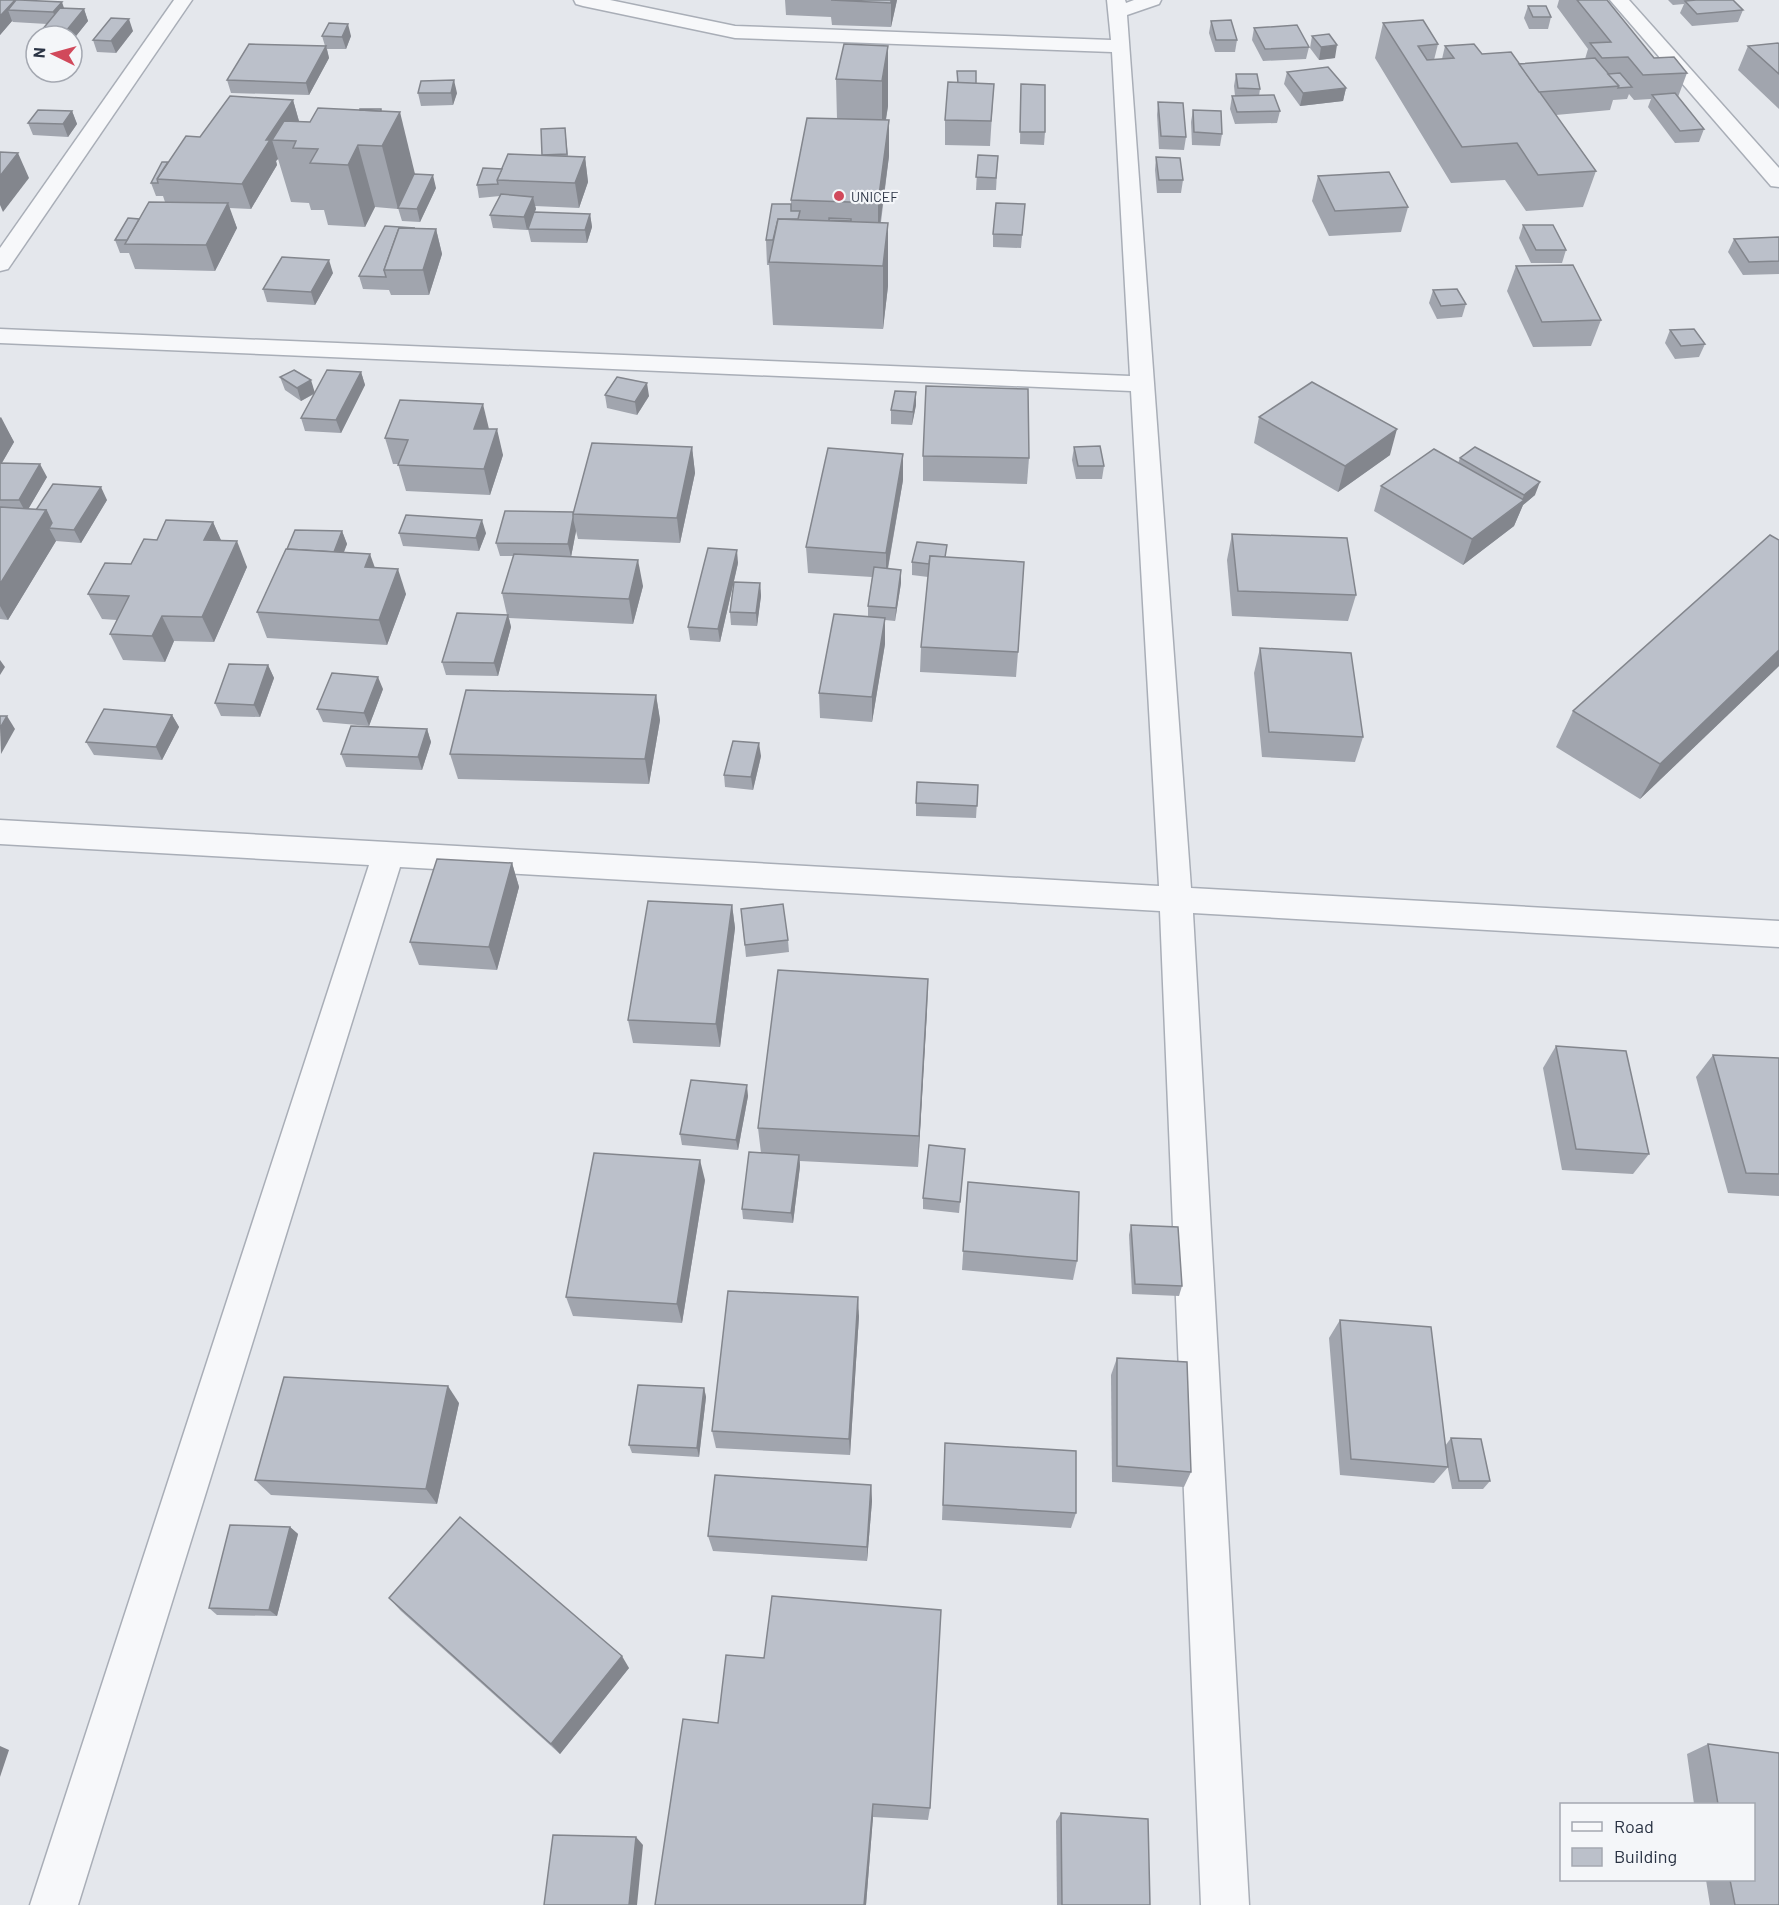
<svg xmlns="http://www.w3.org/2000/svg" width="1779" height="1905" font-family="Barlow,sans-serif">
  <rect width="100%" height="100%" fill="#e4e7ec"/>
  <g fill="none" stroke-linecap="round" stroke-linejoin="round">
    <defs>
      <g id="minor">
        <polygon points="174,0 192,0 8,269 0,271 0,248"/>
        <polygon points="574,0 610,0 735,26 1111,40 1107,0 1125,0 1126,3 1134,0 1161,0 1159,4 1127,15 1191,888 1779,921 1779,947 1193,913 1249,1905 1201,1905 1160,911 400,867 78,1905 30,1905 369,865 0,844 0,820 1159,886 1131,391 0,343 0,329 1130,376 1112,52 735,38 583,6 576,4"/>
        <polygon points="1610,0 1629,0 1779,168 1779,187 1771,186"/>
      </g>
    </defs>
    <use href="#minor" stroke="#a9aeb7" stroke-width="3"/>
    <use href="#minor" fill="#f7f8fa" fill-rule="evenodd"/>
  </g>
  <g fill="#a1a5ae">
    <polygon points="0,0 64,8 84,9 88,21 72,41 72,36 47,24 13,22 12,21 0,35"/>
    <polygon points="785,0 897,0 891,27 832,25 831,17 786,15"/>
    <polygon points="1559,0 1607,0 1654,58 1687,73 1678,97 1704,129 1699,142 1675,143 1648,107 1651,99 1634,100 1629,94 1627,99 1613,100 1610,110 1556,115 1596,171 1583,207 1526,211 1505,180 1451,183 1375,58 1383,23 1438,44 1434,60 1442,59 1445,46 1519,64 1585,59 1588,49 1557,7"/>
    <polygon points="1668,0 1733,0 1743,10 1738,22 1692,26 1680,13 1684,4 1673,5"/>
    <polygon points="1528,6 1551,17 1548,29 1529,29 1524,18"/>
    <polygon points="1211,21 1237,40 1235,52 1215,52 1209,33"/>
    <polygon points="1254,28 1309,47 1306,59 1263,61 1252,40"/>
    <polygon points="133,31 116,53 97,52 93,40"/>
    <polygon points="322,36 351,36 346,49 327,49 329,58 309,95 231,93 227,80 325,46"/>
    <polygon points="1312,36 1335,58 1319,60 1310,48"/>
    <polygon points="1779,44 1779,109 1738,70 1748,46"/>
    <polygon points="888,46 888,106 886,120 889,156 881,222 888,286 883,329 773,325 769,265 767,265 766,240 791,204 791,200 837,119 836,79"/>
    <polygon points="957,71 976,84 994,84 990,146 945,145 945,120 957,83"/>
    <polygon points="1287,72 1346,88 1343,101 1300,106 1284,84"/>
    <polygon points="1236,74 1260,89 1259,96 1280,111 1277,123 1235,124 1230,109 1232,96 1235,96 1234,86"/>
    <polygon points="1021,84 1045,132 1044,145 1020,144"/>
    <polygon points="418,93 457,93 453,105 421,106"/>
    <polygon points="293,100 299,121 310,122 382,111 415,174 436,188 420,222 402,221 398,208 400,205 398,209 375,207 365,227 328,225 324,210 311,210 309,203 291,202 278,159 276,161 277,165 251,209 229,208 237,228 215,271 135,269 129,253 120,253 115,240 139,219 165,202 163,196 156,196 151,183 168,162 200,137"/>
    <polygon points="1158,102 1186,137 1184,150 1159,149 1157,115"/>
    <polygon points="1193,110 1222,134 1220,146 1192,145 1191,122"/>
    <polygon points="72,111 77,124 68,137 33,135 28,123"/>
    <polygon points="565,128 568,156 585,157 588,182 579,208 535,206 536,209 534,213 590,214 592,227 587,243 531,242 528,229 531,221 527,230 493,228 490,215 500,196 479,198 477,185 502,169 542,155"/>
    <polygon points="978,155 998,156 996,190 976,190"/>
    <polygon points="1156,157 1183,180 1181,193 1157,193 1155,170"/>
    <polygon points="1318,176 1408,207 1401,232 1329,236 1312,201"/>
    <polygon points="1025,204 1021,248 993,247 993,234"/>
    <polygon points="1523,225 1566,250 1562,263 1531,263 1519,238"/>
    <polygon points="415,228 436,229 442,254 429,295 391,295 389,290 363,289 359,276"/>
    <polygon points="1779,237 1779,274 1743,275 1728,252 1734,239"/>
    <polygon points="1516,266 1601,320 1591,346 1533,347 1507,291"/>
    <polygon points="333,273 315,305 267,302 263,289"/>
    <polygon points="1433,290 1466,304 1462,317 1437,319 1429,303"/>
    <polygon points="1670,330 1705,344 1699,357 1675,359 1665,343"/>
    <polygon points="361,372 365,385 341,433 305,431 301,418 314,394 301,401 285,390 280,377 315,392"/>
    <polygon points="916,392 916,405 912,425 891,424 891,410"/>
    <polygon points="605,395 649,396 637,415 607,408"/>
    <polygon points="0,417 14,442 2,463 47,477 28,509 36,510 107,500 81,543 56,541 8,620 0,619"/>
    <polygon points="1259,417 1390,455 1338,492 1254,443"/>
    <polygon points="489,429 503,455 490,495 406,491 398,464 393,464 385,438"/>
    <polygon points="692,447 695,473 680,543 578,539 576,531 571,557 643,586 633,624 509,618 511,627 498,676 446,675 442,662 507,615 502,593 514,556 500,556 496,543 573,512"/>
    <polygon points="1074,447 1104,466 1102,479 1076,479 1072,460"/>
    <polygon points="923,456 1029,458 1027,484 923,481"/>
    <polygon points="1460,458 1535,495 1523,505 1514,526 1463,565 1374,511 1381,486 1458,463"/>
    <polygon points="903,480 888,569 901,570 901,583 895,621 885,620 885,644 872,722 820,718 819,693 868,617 868,606 872,577 808,573 806,547"/>
    <polygon points="213,522 221,541 247,567 214,642 174,641 165,662 123,660 110,634 117,620 102,619 88,594 131,564 157,540"/>
    <polygon points="342,531 347,544 344,552 375,568 406,594 387,645 267,638 257,612"/>
    <polygon points="399,533 486,533 479,551 403,546"/>
    <polygon points="1232,534 1356,595 1348,621 1232,616 1227,560"/>
    <polygon points="947,557 1018,652 1016,677 920,672 921,647 928,577 912,575 912,562"/>
    <polygon points="738,563 720,642 690,640 688,627"/>
    <polygon points="760,583 761,596 757,626 731,625 730,612"/>
    <polygon points="1260,648 1363,737 1355,762 1262,757 1254,673"/>
    <polygon points="268,665 274,678 260,717 221,716 215,703"/>
    <polygon points="1779,666 1640,799 1556,747 1573,711"/>
    <polygon points="383,689 369,726 323,722 317,709"/>
    <polygon points="656,695 660,720 649,784 458,779 450,754"/>
    <polygon points="172,715 179,727 162,760 94,755 86,742"/>
    <polygon points="427,729 431,742 422,770 346,767 341,754"/>
    <polygon points="761,756 753,790 725,787 724,775"/>
    <polygon points="978,785 976,818 916,816 916,803"/>
    <polygon points="512,863 519,887 497,970 419,965 410,942"/>
    <polygon points="732,905 735,928 720,1047 633,1043 628,1020"/>
    <polygon points="741,909 788,940 789,952 746,957"/>
    <polygon points="928,979 918,1167 800,1161 800,1166 793,1223 743,1219 742,1209 761,1153 758,1128"/>
    <polygon points="1556,1046 1649,1154 1633,1174 1562,1170 1543,1068"/>
    <polygon points="1713,1055 1779,1058 1779,1196 1728,1193 1696,1077"/>
    <polygon points="748,1096 738,1150 682,1145 680,1134"/>
    <polygon points="965,1149 959,1213 923,1209 923,1198"/>
    <polygon points="705,1180 682,1323 573,1316 566,1297"/>
    <polygon points="968,1182 1077,1261 1073,1280 962,1270"/>
    <polygon points="1131,1225 1182,1286 1179,1296 1132,1294 1129,1235"/>
    <polygon points="859,1316 850,1455 716,1448 712,1431"/>
    <polygon points="1340,1320 1445,1446 1451,1438 1490,1481 1483,1489 1452,1489 1447,1464 1448,1467 1434,1483 1340,1475 1329,1338"/>
    <polygon points="1117,1358 1191,1472 1184,1487 1112,1482 1111,1375"/>
    <polygon points="704,1388 706,1397 699,1457 632,1453 629,1445"/>
    <polygon points="459,1403 437,1504 271,1495 255,1480"/>
    <polygon points="945,1443 1076,1513 1071,1528 942,1520"/>
    <polygon points="871,1485 872,1501 867,1561 713,1551 708,1536"/>
    <polygon points="290,1527 298,1534 277,1616 217,1615 209,1608"/>
    <polygon points="389,1598 629,1668 560,1754 401,1611"/>
    <polygon points="764,1658 930,1808 928,1820 873,1817 866,1905 655,1905 718,1723"/>
    <polygon points="1708,1744 1779,1753 1779,1905 1710,1905 1706,1880 1754,1880 1754,1804 1694,1804 1687,1754"/>
    <polygon points="1061,1813 1150,1905 1057,1905 1056,1821"/>
  </g>
  <g fill="#83868d">
    <polygon points="15,0 19,0 8,10 12,21 0,35 0,16"/>
    <polygon points="891,0 897,0 891,27"/>
    <polygon points="62,2 66,14 58,24 53,12"/>
    <polygon points="84,9 88,21 72,41 72,36 62,36"/>
    <polygon points="129,19 133,31 116,53 111,41"/>
    <polygon points="348,24 351,36 346,49 342,37"/>
    <polygon points="1337,45 1335,58 1319,60 1321,47"/>
    <polygon points="326,46 329,58 309,95 306,83"/>
    <polygon points="888,46 888,106 882,142 882,81"/>
    <polygon points="454,80 457,93 453,105 451,93"/>
    <polygon points="1346,88 1343,101 1300,106 1303,93"/>
    <polygon points="293,100 300,125 272,140 278,159 276,161 277,165 251,209 242,184 266,140"/>
    <polygon points="72,111 77,124 68,137 63,124"/>
    <polygon points="400,112 415,174 398,209 382,146"/>
    <polygon points="889,120 889,156 878,239 878,203"/>
    <polygon points="358,145 375,207 365,227 348,165"/>
    <polygon points="18,153 29,178 3,212 0,205 0,176"/>
    <polygon points="585,157 588,182 579,208 575,183"/>
    <polygon points="433,175 436,188 420,222 417,209"/>
    <polygon points="533,197 536,209 527,230 524,217"/>
    <polygon points="228,203 237,228 215,271 206,245"/>
    <polygon points="590,214 592,227 587,243 585,230"/>
    <polygon points="888,223 888,286 883,329 883,266"/>
    <polygon points="436,229 442,254 429,295 423,270"/>
    <polygon points="329,260 333,273 315,305 311,292"/>
    <polygon points="361,372 365,385 341,433 336,420"/>
    <polygon points="311,380 315,393 301,401 297,388"/>
    <polygon points="647,383 649,396 637,415 635,402"/>
    <polygon points="916,392 916,405 912,425 913,412"/>
    <polygon points="483,404 489,429 474,429"/>
    <polygon points="1,417 14,442 0,466 0,418"/>
    <polygon points="497,429 503,455 490,495 484,469"/>
    <polygon points="1397,429 1390,455 1338,492 1345,466"/>
    <polygon points="692,447 695,473 680,543 677,518"/>
    <polygon points="903,454 903,480 886,578 886,553"/>
    <polygon points="40,464 47,477 26,513 19,500"/>
    <polygon points="1540,482 1535,495 1523,505 1514,526 1463,565 1472,539 1521,503 1524,495"/>
    <polygon points="101,487 107,500 81,543 74,530"/>
    <polygon points="46,510 55,529 49,528 56,541 8,620 0,606 0,584"/>
    <polygon points="573,518 576,531 571,557 568,544"/>
    <polygon points="482,520 486,533 479,551 476,538"/>
    <polygon points="213,522 224,547 204,540"/>
    <polygon points="342,531 347,544 335,574 331,561"/>
    <polygon points="237,541 247,567 214,642 202,617"/>
    <polygon points="737,550 738,563 720,642 718,629"/>
    <polygon points="370,554 379,579 365,567"/>
    <polygon points="638,560 643,586 633,624 629,599"/>
    <polygon points="398,569 406,594 387,645 379,620"/>
    <polygon points="901,570 901,583 895,621 896,608"/>
    <polygon points="760,583 761,596 757,626 756,613"/>
    <polygon points="508,615 511,627 498,676 494,663"/>
    <polygon points="162,616 174,641 165,662 152,636"/>
    <polygon points="885,618 885,644 872,722 872,697"/>
    <polygon points="1779,650 1779,666 1640,799 1660,764"/>
    <polygon points="0,660 5,667 0,675"/>
    <polygon points="268,665 274,678 260,717 254,705"/>
    <polygon points="378,677 383,689 369,726 364,713"/>
    <polygon points="656,695 660,720 649,784 645,759"/>
    <polygon points="172,715 179,727 162,760 156,747"/>
    <polygon points="7,716 15,729 1,754 0,728"/>
    <polygon points="427,729 431,742 422,770 418,757"/>
    <polygon points="759,743 761,756 753,790 751,777"/>
    <polygon points="512,863 519,887 497,970 489,947"/>
    <polygon points="732,905 735,928 720,1047 716,1024"/>
    <polygon points="928,979 927,1012 918,1167 919,1136"/>
    <polygon points="747,1085 748,1096 738,1150 736,1140"/>
    <polygon points="799,1155 800,1166 793,1223 791,1213"/>
    <polygon points="700,1160 705,1180 682,1323 677,1304"/>
    <polygon points="858,1297 859,1316 850,1455 849,1439"/>
    <polygon points="448,1386 459,1403 437,1504 426,1489"/>
    <polygon points="704,1388 706,1397 699,1457 697,1448"/>
    <polygon points="871,1485 872,1501 867,1561 867,1547"/>
    <polygon points="290,1527 298,1534 277,1616 269,1610"/>
    <polygon points="622,1656 629,1668 560,1754 551,1744"/>
    <polygon points="0,1746 9,1750 0,1777"/>
    <polygon points="873,1804 873,1817 866,1905 864,1905"/>
    <polygon points="636,1837 643,1845 637,1905 629,1905"/>
  </g>
  <g fill="#bbc0ca" stroke="#83868d" stroke-width="1.5">
    <polygon points="0,0 15,0 0,16"/>
    <polygon points="16,0 20,0 62,2 53,12 8,10"/>
    <polygon points="831,0 891,0 891,3"/>
    <polygon points="1577,0 1607,0 1654,58 1674,57 1687,73 1643,75 1628,57 1602,58 1590,43 1611,42"/>
    <polygon points="1696,0 1733,0 1743,10 1697,14 1685,1"/>
    <polygon points="1528,6 1546,6 1551,17 1533,17"/>
    <polygon points="60,8 84,9 62,36 37,36"/>
    <polygon points="111,18 129,19 111,41 93,40"/>
    <polygon points="1231,20 1237,40 1216,40 1211,21"/>
    <polygon points="1423,20 1438,44 1418,46 1427,60 1454,58 1445,46 1474,44 1482,54 1511,52 1596,171 1538,175 1517,143 1462,147 1383,23"/>
    <polygon points="329,23 348,24 342,37 322,36"/>
    <polygon points="1297,25 1309,47 1265,49 1254,28"/>
    <polygon points="1329,34 1337,45 1321,47 1312,36"/>
    <polygon points="1778,43 1779,44 1779,74 1748,46"/>
    <polygon points="249,44 326,46 306,83 227,80"/>
    <polygon points="844,44 888,46 882,81 836,79"/>
    <polygon points="1595,58 1619,86 1539,92 1519,64"/>
    <polygon points="1328,67 1346,88 1303,93 1287,72"/>
    <polygon points="957,71 976,71 976,84 958,83"/>
    <polygon points="1620,73 1632,87 1618,88 1619,86 1608,74"/>
    <polygon points="1236,74 1257,74 1260,89 1238,88"/>
    <polygon points="454,80 451,93 418,93 421,81"/>
    <polygon points="948,82 994,84 991,121 945,120"/>
    <polygon points="1021,84 1045,85 1045,132 1020,132"/>
    <polygon points="1675,93 1704,129 1680,131 1652,95"/>
    <polygon points="1274,95 1280,111 1237,112 1232,96"/>
    <polygon points="230,96 293,100 266,140 270,140 242,184 157,179 186,136 200,137"/>
    <polygon points="1158,102 1183,103 1186,137 1161,136"/>
    <polygon points="318,108 400,112 382,146 358,145 348,165 310,163 318,149 293,148 296,141 272,140 284,121 310,122"/>
    <polygon points="360,109 381,109 381,111 360,110"/>
    <polygon points="38,110 72,111 63,124 28,123"/>
    <polygon points="1193,110 1221,111 1222,134 1194,132"/>
    <polygon points="807,118 889,120 878,203 791,200"/>
    <polygon points="565,128 567,154 542,155 541,129"/>
    <polygon points="0,152 18,153 0,176"/>
    <polygon points="508,154 585,157 575,183 497,180"/>
    <polygon points="978,155 998,156 996,178 976,177"/>
    <polygon points="1156,157 1180,158 1183,180 1159,180"/>
    <polygon points="162,162 168,162 157,179 158,183 151,183"/>
    <polygon points="483,168 502,169 497,180 498,184 477,185"/>
    <polygon points="1389,172 1408,207 1335,211 1318,176"/>
    <polygon points="414,174 433,175 417,209 398,208"/>
    <polygon points="501,194 533,197 524,217 490,215"/>
    <polygon points="149,202 228,203 206,245 125,244"/>
    <polygon points="996,203 1025,204 1022,235 993,234"/>
    <polygon points="772,204 791,204 791,211 800,211 798,219 778,219 773,240 766,240"/>
    <polygon points="534,212 590,214 585,230 528,229"/>
    <polygon points="128,218 139,219 127,240 115,240"/>
    <polygon points="829,218 851,219 851,221 829,220"/>
    <polygon points="778,219 888,223 883,266 769,262"/>
    <polygon points="1523,225 1553,225 1566,250 1536,250"/>
    <polygon points="385,226 415,228 399,228 384,270 386,277 359,276"/>
    <polygon points="399,228 436,229 423,270 384,270"/>
    <polygon points="1779,237 1779,261 1749,262 1734,239"/>
    <polygon points="282,257 329,260 311,292 263,289"/>
    <polygon points="1573,265 1601,320 1542,322 1516,266"/>
    <polygon points="1457,289 1466,304 1441,306 1433,290"/>
    <polygon points="1694,329 1705,344 1681,346 1670,330"/>
    <polygon points="294,370 311,380 297,388 280,377"/>
    <polygon points="327,370 361,372 336,420 301,418"/>
    <polygon points="617,377 647,383 635,402 605,395"/>
    <polygon points="1312,382 1397,429 1345,466 1259,417"/>
    <polygon points="926,386 1028,389 1029,458 923,456"/>
    <polygon points="895,391 916,392 913,412 891,410"/>
    <polygon points="400,400 483,404 474,429 497,429 484,469 398,465 408,440 385,438"/>
    <polygon points="592,443 692,447 677,518 573,514"/>
    <polygon points="1100,446 1104,466 1078,466 1074,447"/>
    <polygon points="1475,447 1540,482 1524,495 1460,458"/>
    <polygon points="828,448 903,454 886,553 806,547"/>
    <polygon points="1434,449 1524,500 1472,539 1381,486"/>
    <polygon points="0,463 40,464 19,500 0,500"/>
    <polygon points="53,484 101,487 74,530 49,528 52,523 46,510 36,510"/>
    <polygon points="0,507 46,510 0,584"/>
    <polygon points="505,511 573,512 573,518 568,544 496,543"/>
    <polygon points="406,515 482,520 476,538 399,533"/>
    <polygon points="166,520 213,522 204,540 237,541 202,617 162,616 152,636 110,634 129,596 88,594 105,563 131,564 144,539 157,540"/>
    <polygon points="295,530 342,531 334,552 287,549"/>
    <polygon points="1232,534 1347,538 1356,595 1238,591"/>
    <polygon points="1770,535 1779,540 1779,650 1660,764 1573,711"/>
    <polygon points="917,542 947,545 945,557 930,556 929,564 912,562"/>
    <polygon points="708,548 737,550 718,629 688,627"/>
    <polygon points="286,549 370,554 365,567 398,569 379,620 257,612"/>
    <polygon points="514,554 638,560 629,599 502,593"/>
    <polygon points="930,556 1024,562 1018,652 921,647"/>
    <polygon points="874,567 901,570 896,608 868,606"/>
    <polygon points="734,582 760,583 756,613 730,612"/>
    <polygon points="457,613 508,615 494,663 442,662"/>
    <polygon points="834,614 885,618 872,697 819,693"/>
    <polygon points="1260,648 1351,653 1363,737 1269,732"/>
    <polygon points="229,664 268,665 254,705 215,703"/>
    <polygon points="332,673 378,677 364,713 317,709"/>
    <polygon points="466,690 656,695 645,759 450,754"/>
    <polygon points="104,709 172,715 156,747 86,742"/>
    <polygon points="0,716 7,716 0,728"/>
    <polygon points="351,726 427,729 418,757 341,754"/>
    <polygon points="733,741 759,743 751,777 724,775"/>
    <polygon points="917,782 978,785 977,806 916,803"/>
    <polygon points="437,859 512,863 489,947 410,942"/>
    <polygon points="648,901 732,905 716,1024 628,1020"/>
    <polygon points="783,904 788,940 745,945 741,909"/>
    <polygon points="778,970 928,979 919,1136 758,1128"/>
    <polygon points="1556,1046 1626,1051 1649,1154 1576,1149"/>
    <polygon points="1713,1055 1779,1058 1779,1174 1746,1173"/>
    <polygon points="691,1080 747,1085 736,1140 680,1134"/>
    <polygon points="929,1145 965,1149 960,1202 923,1198"/>
    <polygon points="749,1152 799,1155 791,1213 742,1209"/>
    <polygon points="594,1153 700,1160 677,1304 566,1297"/>
    <polygon points="968,1182 1079,1192 1077,1261 963,1251"/>
    <polygon points="1131,1225 1178,1227 1182,1286 1135,1284"/>
    <polygon points="728,1291 858,1297 849,1439 712,1431"/>
    <polygon points="1340,1320 1431,1327 1448,1467 1351,1459"/>
    <polygon points="1117,1358 1187,1362 1191,1472 1117,1466"/>
    <polygon points="284,1377 448,1386 426,1489 255,1480"/>
    <polygon points="638,1385 704,1388 697,1448 629,1445"/>
    <polygon points="1451,1438 1481,1439 1490,1481 1459,1481"/>
    <polygon points="945,1443 1076,1451 1076,1513 943,1505"/>
    <polygon points="715,1475 871,1485 867,1547 708,1536"/>
    <polygon points="460,1517 622,1656 551,1744 389,1598"/>
    <polygon points="230,1525 290,1527 269,1610 209,1608"/>
    <polygon points="772,1596 941,1610 930,1808 873,1804 864,1905 655,1905 683,1719 718,1723 726,1655 764,1658"/>
    <polygon points="1708,1744 1779,1753 1779,1905 1735,1905 1730,1880 1754,1880 1754,1804 1718,1804"/>
    <polygon points="1061,1813 1148,1819 1150,1905 1062,1905"/>
    <polygon points="553,1835 636,1837 629,1905 544,1905"/>
  </g>
  <circle fill="#d1495b" stroke="#f4f6f9" stroke-width="2" cx="839" cy="196" r="6"/>
  <g text-anchor="middle" dominant-baseline="central" stroke-width="4.5" stroke-linejoin="round" paint-order="stroke">
    <g font-size="14" fill="#2b3445" stroke="#f4f6f9" text-anchor="start">
      <text x="851" y="196">UNICEF</text>
    </g>
  </g>
  <rect x="1560" y="1803" width="195" height="78" fill="#f4f6f9" stroke="#a4a8b1" stroke-width="1.5"/>
  <rect x="1572" y="1822" width="30" height="9" fill="#f7f8fa" stroke="#a4a8b1" stroke-width="1.5"/>
  <text x="1614" y="1833" font-size="18" fill="#2b3445">Road</text>
  <rect x="1572" y="1848" width="30" height="18" fill="#bbc0ca" stroke="#a4a8b1" stroke-width="1.5"/>
  <text x="1614" y="1863" font-size="18" fill="#2b3445">Building</text>
  <g transform="translate(54 54) rotate(275)"><circle r="28" fill="#f4f6f9" stroke="#a4a8b1" stroke-width="1.5"/>
  <path d="M0-4.5L10 22L0 15L-10 22Z" fill="#d1495b"/>
  <text y="-9" font-size="16" font-weight="bold" text-anchor="middle" fill="#2b3445">N</text>
  </g>
</svg>
